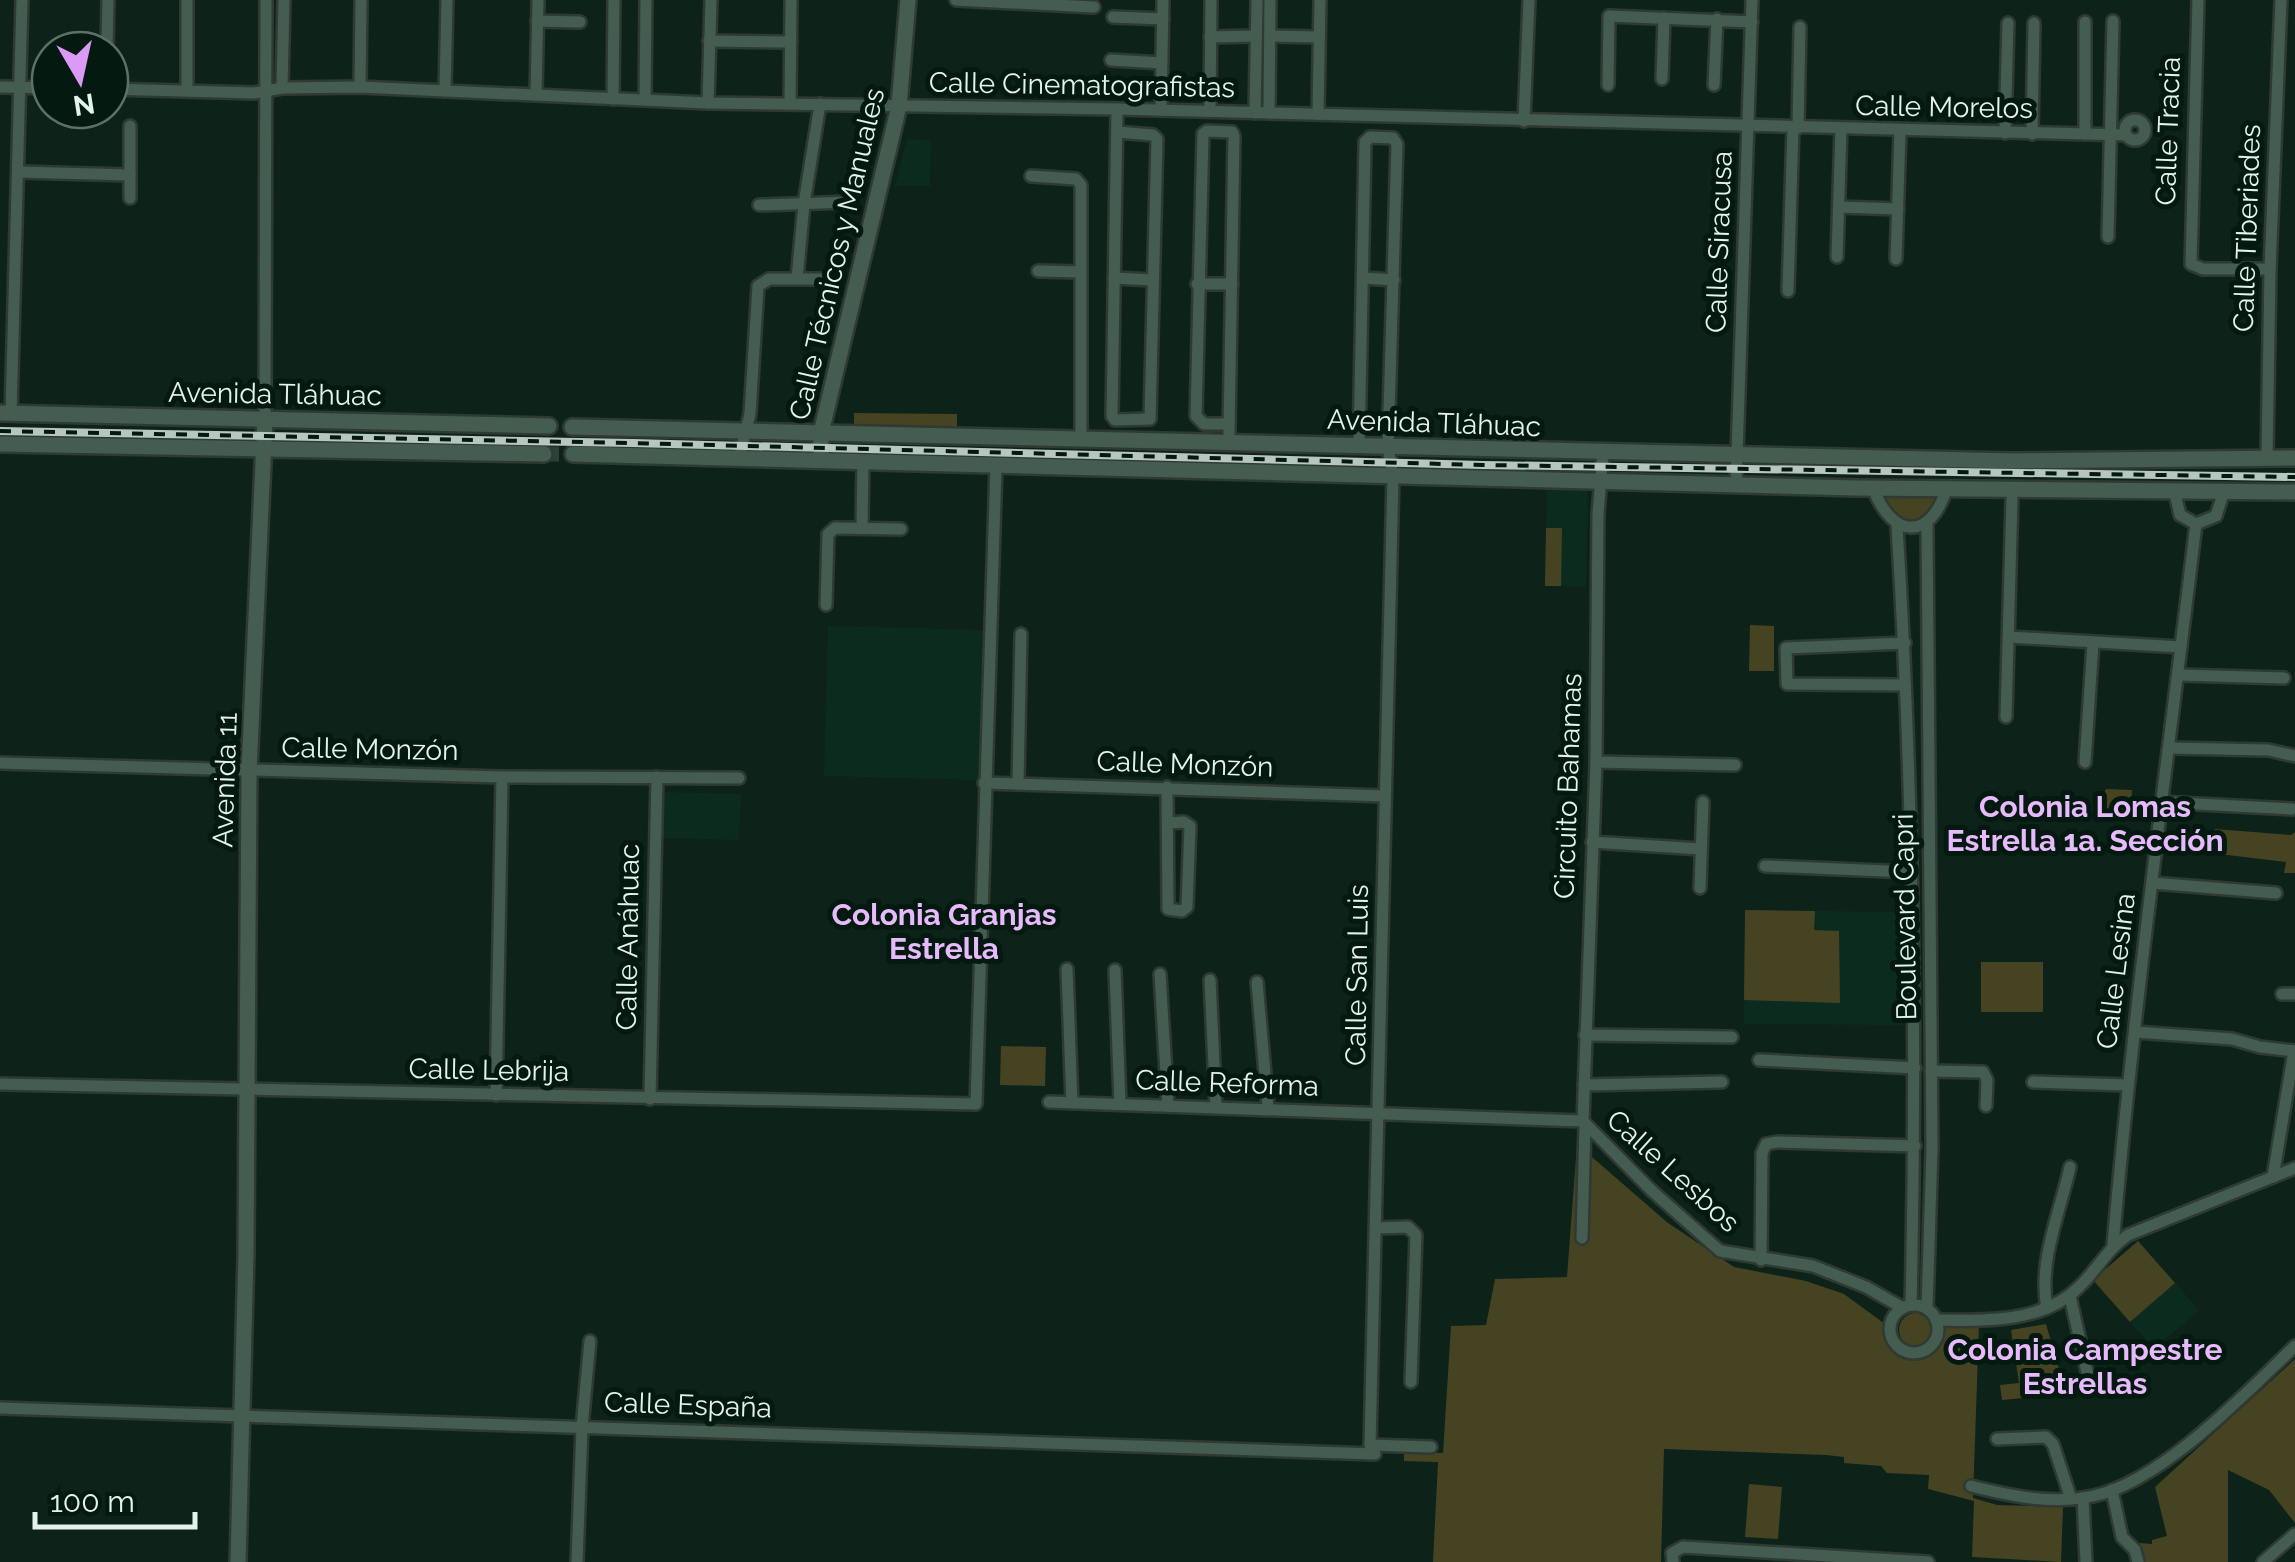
<svg xmlns="http://www.w3.org/2000/svg" width="2295" height="1562" font-family="Raleway,sans-serif">
  <rect width="100%" height="100%" fill="#0d2219"/>
  <g fill="#0c2b1f">
    <polygon points="907,139 931,140 930,186 895,186"/>
    <polygon points="1547,484 1588,485 1586,587 1545,586"/>
    <polygon points="828,626 986,630 981,780 824,776"/>
    <polygon points="664,792 741,794 739,840 663,838"/>
    <polygon points="1745,910 1903,912 1902,1025 1744,1024"/>
    <polygon points="2138,1241 2199,1310 2154,1349 2093,1280"/>
  </g>
  <g fill="#464322">
    <polygon points="854,413 957,414 957,431 854,429"/>
    <polygon points="1879,491 1941,492 1937,508 1912,526 1893,515"/>
    <polygon points="1546,528 1562,528 1561,586 1545,586"/>
    <polygon points="1750,625 1774,626 1774,671 1749,671"/>
    <polygon points="2106,789 2132,790 2131,817 2103,816 2103,795"/>
    <polygon points="2215,829 2291,835 2295,832 2295,873 2284,873 2286,862 2211,853"/>
    <polygon points="1745,910 1815,911 1814,930 1839,931 1840,1003 1744,1000"/>
    <rect x="1981" y="962" width="62" height="50"/>
    <polygon points="1001,1046 1046,1047 1045,1086 1000,1085"/>
    <path d="M1577 1144 1668 1223 1734 1267 1806 1281 1844 1294 1889 1327C1893 1361 1935 1361 1939 1327L1979 1325 1973 1498 1997 1505 2063 1507 2061 1562 1972 1557 1974 1501 1928 1489 1929 1475 1887 1473 1881 1466 1844 1463V1457L1826 1455 1664 1449 1661 1562H1433L1438 1462 1404 1461V1453H1443L1451 1326 1486 1325 1495 1279 1567 1277Z"/>
    <polygon points="2138,1241 2175,1283 2130,1322 2093,1280"/>
    <circle cx="1916" cy="1330" r="17"/>
    <polygon points="2046,1324 2066,1394 2002,1400 2000,1385 2019,1383 2011,1330"/>
    <polygon points="2295,1359 2295,1523 2269,1490 2228,1470 2228,1562 2141,1562 2139,1543 2152,1544 2152,1540 2167,1536 2155,1487"/>
    <polygon points="1749,1484 1782,1487 1778,1539 1745,1537"/>
  </g>
  <g fill="none" stroke-linecap="round" stroke-linejoin="round">
    <polyline stroke="#2e4139" stroke-width="15" stroke-dasharray="15 8" stroke-linecap="butt" points="544,454 573,454"/>
    <defs>
      <g id="street">
        <polyline points="956,0 1094,7"/>
        <polyline points="2198,0 2191,264 2203,269 2270,269"/>
        <polyline points="1113,17 1163,19"/>
        <polyline points="537,21 580,22"/>
        <polyline points="1270,36 1319,37"/>
        <polyline points="1210,37 1256,36"/>
        <polyline points="709,41 791,42"/>
        <polyline points="107,50 108,0"/>
        <polyline points="1111,60 1162,63"/>
        <polyline points="1662,79 1664,18"/>
        <polyline points="1608,85 1609,16 1752,22"/>
        <polyline points="1714,85 1717,19"/>
        <polyline points="0,87 50,88"/>
        <polyline points="360,87 361,0"/>
        <polyline points="282,88 284,0"/>
        <polyline points="110,89 254,93 282,88 360,87 708,103 1117,109 2126,135"/>
        <polyline points="187,90 187,0"/>
        <polyline points="445,91 447,0"/>
        <polyline points="536,95 538,0"/>
        <polyline points="613,99 614,0"/>
        <polyline points="645,100 646,0"/>
        <polyline points="708,103 711,0"/>
        <polyline points="790,104 791,0"/>
        <polyline points="1161,110 1163,0"/>
        <polyline points="1210,111 1211,0"/>
        <polyline points="1255,113 1257,0"/>
        <polyline points="1269,113 1270,0"/>
        <polyline points="1318,114 1320,0"/>
        <circle cx="2135" cy="130" r="10"/>
        <polyline points="1524,121 1529,0"/>
        <polyline points="130,126 130,198"/>
        <polyline points="1798,128 1800,27"/>
        <polyline points="1117,132 1153,135 1157,139 1150,419 1115,420 1112,416 1117,109"/>
        <polyline points="2005,133 2008,23"/>
        <polyline points="2032,134 2034,23"/>
        <polyline points="2085,134 2085,22"/>
        <polyline points="19,172 130,175"/>
        <polyline points="1031,176 1076,179 1081,185 1081,439"/>
        <polyline points="759,205 849,202"/>
        <polyline points="1839,207 1898,209"/>
        <polyline points="2108,237 2113,21"/>
        <polyline points="1837,257 1841,129"/>
        <polyline points="1896,259 1900,131"/>
        <polyline points="1038,271 1080,272"/>
        <polyline points="1114,278 1153,280"/>
        <polyline points="1363,278 1394,280"/>
        <polyline points="797,279 804,204 820,104"/>
        <polyline points="1197,284 1232,284"/>
        <polyline points="1788,291 1793,128"/>
        <polyline points="11,414 22,0"/>
        <polyline points="265,419 266,0"/>
        <polyline points="1229,443 1229,432 1234,136 1232,132 1207,131 1203,134 1196,416 1204,424 1229,424"/>
        <polyline points="1359,446 1365,142 1370,137 1393,138 1397,144 1388,446 1393,477 1370,1445 1431,1447"/>
        <polyline points="739,458 750,414 758,286 769,279 827,279"/>
        <polyline points="2267,458 2270,269 2281,0"/>
        <polyline points="1736,485 1752,0"/>
        <path d="M1873 488C1892 539 1931 542 1947 487"/>
        <polyline points="2174,489 2180,515 2196,524 2216,516 2224,491"/>
        <path d="M1897 526C1913 785 1917 1046 1911 1305"/>
        <polyline points="862,527 863,461"/>
        <polyline points="826,605 828,534 835,528 901,529"/>
        <polyline points="2009,637 2181,647"/>
        <polyline points="1905,643 1786,648 1787,684 1905,685"/>
        <polyline points="2179,675 2284,678"/>
        <polyline points="2006,717 2012,498"/>
        <polyline points="2170,748 2268,750 2295,756"/>
        <polyline points="1596,762 1735,765"/>
        <polyline points="2085,762 2093,643"/>
        <polyline points="0,763 502,777 739,778"/>
        <polyline points="984,783 1385,796"/>
        <polyline points="1018,784 1021,634"/>
        <polyline points="1167,787 1168,909 1182,911 1187,907 1190,826 1184,822 1168,823"/>
        <polyline points="2160,802 2292,809"/>
        <polyline points="1592,842 1701,849"/>
        <polyline points="1765,866 1910,872"/>
        <polyline points="2152,883 2276,893"/>
        <polyline points="1700,888 1703,802"/>
        <polyline points="1067,969 1072,1103"/>
        <polyline points="1115,970 1120,1103"/>
        <polyline points="1160,974 1168,1106"/>
        <polyline points="1210,980 1216,1107"/>
        <polyline points="1257,982 1268,1108"/>
        <polyline points="2282,994 2295,994"/>
        <polyline points="2136,1032 2232,1039 2260,1047 2295,1051"/>
        <polyline points="1585,1035 1732,1037"/>
        <polyline points="1759,1060 1915,1068"/>
        <polyline points="1931,1071 1983,1072 1987,1080 1986,1106"/>
        <polyline points="2033,1082 2127,1085"/>
        <polyline points="0,1084 976,1104 996,466"/>
        <polyline points="1584,1085 1722,1082"/>
        <polyline points="496,1095 502,777"/>
        <polyline points="650,1099 657,777"/>
        <polyline points="1049,1102 1583,1121"/>
        <polyline points="1583,1121 1596,762 1598,514 1603,452"/>
        <polyline points="1583,1121 1651,1190 1720,1251 1813,1266 1866,1287 1903,1308"/>
        <polyline points="2273,1177 2294,1051"/>
        <polyline points="1376,1228 1408,1227 1416,1235 1411,1382"/>
        <polyline points="1582,1238 1585,1125"/>
        <path d="M2113 1245C2134 1004 2167 765 2196 524"/>
        <polyline points="1761,1260 1762,1153 1766,1144 1777,1142 1915,1146"/>
        <polyline points="2070,1296 2087,1372 2091,1377 2102,1375"/>
        <circle cx="1914" cy="1329" r="24"/>
        <path d="M2047 1308C2038 1262 2060 1212 2070 1167"/>
        <polyline points="1927,1309 1932,1148 1927,524"/>
        <path d="M1936 1320C1984 1321 2043 1323 2079 1287 2097 1270 2107 1249 2128 1235L2295 1168"/>
        <polyline points="0,1408 1375,1454"/>
        <polyline points="1997,1439 2046,1437 2053,1444 2071,1499"/>
        <path d="M1971 1486C2011 1496 2052 1505 2093 1496 2161 1482 2245 1394 2295 1346"/>
        <polyline points="2112,1490 2122,1537 2135,1550 2138,1562"/>
        <polyline points="2083,1498 2086,1562"/>
        <polyline points="577,1562 582,1427 590,1341"/>
        <polyline points="1673,1562 1672,1553 1683,1547 1928,1562"/>
        <polyline points="2263,1562 2295,1534"/>
      </g>
      <g id="secondary">
        <polyline points="0,413 549,426"/>
        <polyline points="572,427 2012,461 2295,458"/>
        <polyline points="0,444 544,454"/>
        <polyline points="573,454 1857,488 2295,492"/>
        <polyline points="821,459 821,433 899,106 908,0"/>
        <polyline points="238,1562 246,1254 249,771 265,419"/>
      </g>
    </defs>
    <use href="#street" stroke="#2e3a33" stroke-width="16"/>
    <use href="#secondary" stroke="#2e3a33" stroke-width="20"/>
    <use href="#street" stroke="#455d51" stroke-width="11"/>
    <use href="#secondary" stroke="#455d51" stroke-width="15"/>
    <defs>
      <polyline id="rail" points="0,431 633,443 1483,465 2295,477"/>
    </defs>
    <use href="#rail" stroke="#b7c6be" stroke-width="8"/>
    <use href="#rail" stroke="#041910" stroke-width="4" stroke-dasharray="11" stroke-linecap="butt"/>
  </g>
  <g text-anchor="middle" dominant-baseline="central" stroke-width="10" stroke-linejoin="round" paint-order="stroke">
    <g font-size="28" fill="#e6f3ec" stroke="#041910">
      <text transform="translate(1082 85) rotate(1)">Calle Cinematografistas</text>
      <text transform="translate(1944 107) rotate(1)">Calle Morelos</text>
      <text transform="translate(2168 131) rotate(-88)">Calle Tracia</text>
      <text transform="translate(2247 228) rotate(-88)">Calle Tiberiades</text>
      <text transform="translate(1719 242) rotate(-88)">Calle Siracusa</text>
      <text transform="translate(837 254) rotate(-77)">Calle Técnicos y Manuales</text>
      <text transform="translate(275 394) rotate(1)">Avenida Tláhuac</text>
      <text transform="translate(1434 423) rotate(2)">Avenida Tláhuac</text>
      <text transform="translate(370 749) rotate(1)">Calle Monzón</text>
      <text transform="translate(1185 764) rotate(2)">Calle Monzón</text>
      <text transform="translate(225 780) rotate(-88)">Avenida 11</text>
      <text transform="translate(1568 786) rotate(-88)">Circuito Bahamas</text>
      <text transform="translate(1905 917) rotate(-91)">Boulevard Capri</text>
      <text transform="translate(628 937) rotate(-89)">Calle Anáhuac</text>
      <text transform="translate(2116 971) rotate(-83)">Calle Lesina</text>
      <text transform="translate(1357 975) rotate(-89)">Calle San Luis</text>
      <text transform="translate(489 1070) rotate(1)">Calle Lebrija</text>
      <text transform="translate(1227 1083) rotate(2)">Calle Reforma</text>
      <text transform="translate(1673 1171) rotate(42)">Calle Lesbos</text>
      <text transform="translate(688 1405) rotate(2)">Calle España</text>
    </g>
    <g font-size="30" font-weight="bold" fill="#e7bafb" stroke="#041910">
      <text x="2085" y="806">Colonia Lomas<tspan x="2085" dy="34">Estrella 1a. Sección</tspan></text>
      <text x="944" y="914">Colonia Granjas<tspan x="944" dy="34">Estrella</tspan></text>
      <text x="2085" y="1349">Colonia Campestre<tspan x="2085" dy="34">Estrellas</tspan></text>
    </g>
  </g>
  <g transform="translate(80 80) rotate(171)"><circle r="48" fill="#041910" stroke="#5e7068" stroke-width="2.5"/>
  <path d="M0-8L18 38L0 25L-18 38Z" fill="#da9af6"/>
  <text y="-15" font-size="28" font-weight="bold" text-anchor="middle" fill="#e6f3ec">N</text>
  </g>
  <path d="M35 1512v15h160v-15" fill="none" stroke="#e6f3ec" stroke-width="5"/>
  <text x="50" y="1512" font-size="30" fill="#e6f3ec" stroke="#041910" stroke-width="8" paint-order="stroke">100 m</text>
</svg>
